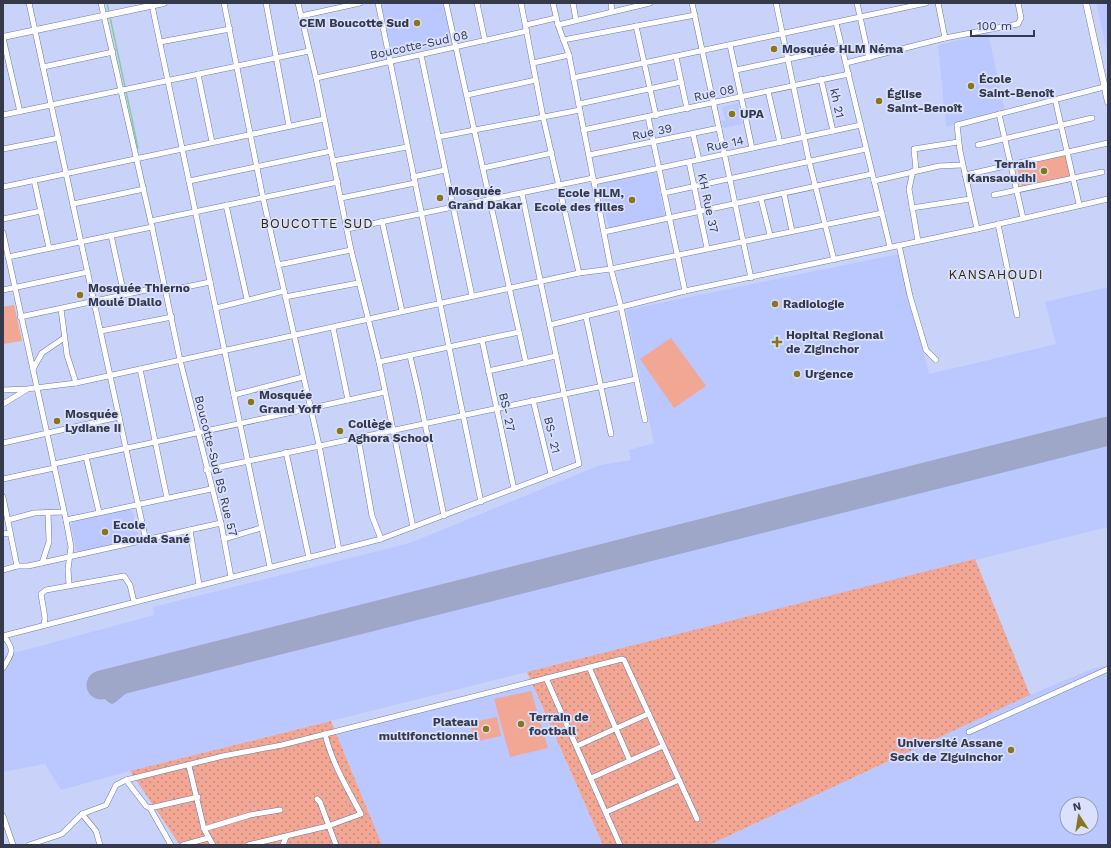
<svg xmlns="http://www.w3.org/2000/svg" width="1111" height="848" font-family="'Work Sans',sans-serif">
  <defs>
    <pattern id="grass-dots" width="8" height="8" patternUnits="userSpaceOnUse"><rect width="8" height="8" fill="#f2a694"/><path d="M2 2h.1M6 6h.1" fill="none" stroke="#c5887b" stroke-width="1.8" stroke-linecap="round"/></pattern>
  </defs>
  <rect width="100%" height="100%" fill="#c9d3fa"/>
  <g fill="#bbc8ff" fill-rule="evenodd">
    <polygon points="381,3 443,3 452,43 393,56"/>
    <polygon points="1096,3 1108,3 1108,56"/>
    <polygon points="988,33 1005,111 946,127 938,45"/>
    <polygon points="738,103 743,124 723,128 722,121 725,120 722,107"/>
    <polygon points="656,172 665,217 609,229 599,184"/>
    <polygon points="898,254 929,374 1056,344 1045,302 1108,287 1108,527 130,771 61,790 45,764 3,772 3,656 154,615 153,607 410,543 600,465 631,460 629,450 654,443 626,310"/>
    <polygon points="130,509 133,512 139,540 79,553 76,550 71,525 73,521"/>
    <path d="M1108 665V845H709L1030 695 1094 668ZM1067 804H1091V828H1067Z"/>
    <polygon points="532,685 603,845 382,845 336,733"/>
  </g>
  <g fill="url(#grass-dots)">
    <polygon points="975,559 1030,695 709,845 603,845 527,672"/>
    <polygon points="331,721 382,845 180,845 130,771"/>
  </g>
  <g fill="#f2a694">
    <polygon points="1067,155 1072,176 1022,188 1017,166"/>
    <polygon points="14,305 22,341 3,344 3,307"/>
    <polygon points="671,338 706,386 674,408 640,359"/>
    <polygon points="531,691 548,748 510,757 494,699"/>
    <polygon points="497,717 501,736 474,742 470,723"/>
  </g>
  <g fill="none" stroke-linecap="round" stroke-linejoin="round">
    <g stroke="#86cd9d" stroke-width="1.5">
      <polyline points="107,3 109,13"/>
      <polyline points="110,17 125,87"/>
      <polyline points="126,91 138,148"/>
    </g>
    <path stroke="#9ea7c8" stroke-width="11" d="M128 678C115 675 102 672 104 691L112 698 131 682 146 673"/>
    <polyline stroke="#9ea7c8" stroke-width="29" points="101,685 1108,431"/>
    <defs>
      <g id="minor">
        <polyline points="29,3 146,541"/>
        <polyline points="101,3 152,227 180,360 221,523 231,577"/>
        <polyline points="224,3 263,198 319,445 339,550"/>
        <polyline points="266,3 289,126"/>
        <polyline points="298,3 316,78 351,250 379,362 413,527"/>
        <polyline points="378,3 481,502"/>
        <polyline points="446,3 526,363"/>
        <polyline points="477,3 485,41"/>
        <polyline points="521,3 543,117 579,273"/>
        <polyline points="553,3 558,25 569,55 611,269 621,307 645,420"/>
        <polyline points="573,3 576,20"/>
        <polyline points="611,3 612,11"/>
        <polyline points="692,3 751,278"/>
        <polyline points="776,3 809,161 834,260"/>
        <polyline points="857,3 869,58"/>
        <polyline points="938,3 945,38"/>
        <polyline points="153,10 270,567"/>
        <polyline points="301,16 360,3"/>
        <polyline points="836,23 890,247"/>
        <polyline points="526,25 556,18"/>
        <polyline points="558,25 650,3"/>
        <polyline points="636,26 656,116"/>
        <polyline points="3,38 20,112"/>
        <polyline points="563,40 695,15"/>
        <polyline points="160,42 230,29"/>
        <polyline points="730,45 752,148"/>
        <polyline points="421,55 472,296"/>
        <polyline points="676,57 687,109"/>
        <polyline points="533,63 569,55"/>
        <polyline points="846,63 945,38 1018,24 1021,18 1018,3"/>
        <polyline points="43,67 113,52"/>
        <polyline points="736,70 841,48"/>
        <polyline points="198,74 212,142"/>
        <polyline points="316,78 527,31"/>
        <polyline points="573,78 926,3"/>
        <polyline points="821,79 833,131"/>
        <polyline points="768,91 780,143"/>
        <polyline points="467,95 536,80"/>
        <polyline points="1055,99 1079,204"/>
        <polyline points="579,104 681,82"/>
        <polyline points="999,114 1023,218"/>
        <polyline points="3,115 309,51"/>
        <polyline points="648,117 685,291"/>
        <polyline points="583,130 849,74"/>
        <polyline points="693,134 699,160"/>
        <polyline points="438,137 580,110"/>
        <polyline points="978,145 1092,118"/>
        <polyline points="3,149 59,138"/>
        <polyline points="589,155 719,128"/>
        <polyline points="333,161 407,147"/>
        <polyline points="689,162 707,248"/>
        <polyline points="483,168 552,153"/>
        <polyline points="916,170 914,149 958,142"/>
        <polyline points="913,171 909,189 918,241"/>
        <polyline points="965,175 1108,143"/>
        <polyline points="413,177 445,170"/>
        <polyline points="34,180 49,248"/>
        <polyline points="189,181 331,151"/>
        <polyline points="874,181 939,166 962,165"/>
        <polyline points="594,182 861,125"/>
        <polyline points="3,187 324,119"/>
        <polyline points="664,193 866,149"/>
        <polyline points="784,194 792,231"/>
        <polyline points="994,195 1102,172"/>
        <polyline points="341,198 415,183"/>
        <polyline points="761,199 770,235"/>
        <polyline points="73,204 144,189"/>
        <polyline points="226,205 247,299"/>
        <polyline points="912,208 970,199"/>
        <polyline points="3,219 41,211"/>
        <polyline points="151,221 338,182"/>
        <polyline points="382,221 402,311"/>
        <polyline points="998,224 1017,315"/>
        <polyline points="347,229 593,178"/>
        <polyline points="977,229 960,151 957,125 1104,87"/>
        <polyline points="604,232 872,174"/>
        <polyline points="3,233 66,520 71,547 68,569 69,585"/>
        <polyline points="111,235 124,295"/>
        <polyline points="899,245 910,296 926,350 936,360"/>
        <polyline points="8,257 152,227"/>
        <polyline points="278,265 351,250"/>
        <polyline points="3,290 88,272"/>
        <polyline points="166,291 210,282"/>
        <polyline points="285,297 358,283"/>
        <polyline points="216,308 284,291"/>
        <polyline points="61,309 67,355 76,383"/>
        <polyline points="20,317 165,286"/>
        <polyline points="586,317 611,434"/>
        <polyline points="550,325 685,291 977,229 1108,199"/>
        <polyline points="333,328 348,400"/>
        <polyline points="101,331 172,317"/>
        <polyline points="482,340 514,489"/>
        <polyline points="410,356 418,390 444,516"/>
        <polyline points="379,362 519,332"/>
        <polyline points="33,369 42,353 64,338"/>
        <polyline points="140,369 167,498"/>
        <polyline points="488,371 556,356"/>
        <polyline points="3,390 27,389 76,383 579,273 611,269 882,213"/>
        <polyline points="234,395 303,377"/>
        <polyline points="533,400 551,474"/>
        <polyline points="3,404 26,390"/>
        <polyline points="358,437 372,516 381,539"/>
        <polyline points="3,443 119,417"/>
        <polyline points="286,452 309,558"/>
        <polyline points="86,457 99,512"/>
        <polyline points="54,464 385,392"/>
        <polyline points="206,470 636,379"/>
        <polyline points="3,479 54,468"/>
        <polyline points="3,497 17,566"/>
        <polyline points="8,520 34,513 63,512"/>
        <polyline points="66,520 211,489"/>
        <polyline points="190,530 199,585"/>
        <polyline points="3,534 10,533"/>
        <polyline points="224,539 261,528"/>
        <polyline points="42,563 49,542 48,512"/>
        <polyline points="3,570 17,566 28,566 221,523"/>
        <polyline points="44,625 45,618 41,594 46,590 124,576 130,585 134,602"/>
        <path d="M3 635C15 650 13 652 3 668"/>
        <polyline points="3,636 381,539 579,464 522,194"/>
        <polyline points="589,667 630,761"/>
        <polyline points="546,678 620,845"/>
        <polyline points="969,732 1108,669"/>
        <polyline points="577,746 648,714"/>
        <polyline points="189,766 204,829 213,845"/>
        <polyline points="591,778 663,746"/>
        <polyline points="126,780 146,806 150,808 198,797"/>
        <polyline points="317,799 320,802 336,845"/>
        <polyline points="150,808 171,845"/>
        <polyline points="606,812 679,780"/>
        <polyline points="82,814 96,831 100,845"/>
        <polyline points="3,816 13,845"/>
        <polyline points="204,829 250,815 280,810"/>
        <polyline points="29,845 62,834 82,814 106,805 116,785 126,780 223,756 282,745 622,659 624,660 697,819"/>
        <polyline points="183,845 208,838"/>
        <path d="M248 845 328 826 361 814C347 788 332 763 325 734"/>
        <polyline points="283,845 286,837"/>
      </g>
      <g id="major">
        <polyline points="1086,3 1108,102"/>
        <polyline points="3,37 164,3"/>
      </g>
    </defs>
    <use href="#minor" stroke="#6f7aa5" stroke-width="6"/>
    <use href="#major" stroke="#6f7aa5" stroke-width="7"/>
    <use href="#minor" stroke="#fff" stroke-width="5"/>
    <use href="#major" stroke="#fff" stroke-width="6"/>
  </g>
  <g fill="#8b7519" stroke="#d9e1fe" stroke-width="1.5">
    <circle cx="417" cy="23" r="4"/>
    <circle cx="774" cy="49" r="4"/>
    <circle cx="971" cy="86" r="4"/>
    <circle cx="879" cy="101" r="4"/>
    <circle cx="732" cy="114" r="4"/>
    <circle cx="1044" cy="171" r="4"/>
    <circle cx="440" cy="198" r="4"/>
    <circle cx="632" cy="200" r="4"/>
    <circle cx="80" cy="295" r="4"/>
    <circle cx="775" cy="304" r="4"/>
    <path d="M775 336h4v4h4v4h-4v4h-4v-4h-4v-4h4z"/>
    <circle cx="797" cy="374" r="4"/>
    <circle cx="251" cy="402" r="4"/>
    <circle cx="57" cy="421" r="4"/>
    <circle cx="340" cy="431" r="4"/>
    <circle cx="105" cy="532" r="4"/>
    <circle cx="521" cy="724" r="4"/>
    <circle cx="486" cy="729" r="4"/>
    <circle cx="1011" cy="750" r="4"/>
  </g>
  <g text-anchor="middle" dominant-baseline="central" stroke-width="3.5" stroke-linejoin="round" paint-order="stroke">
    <g font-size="12" font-weight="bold" fill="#34394c" stroke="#d9e1fe" text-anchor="start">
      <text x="409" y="23" text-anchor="end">CEM Boucotte Sud</text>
      <text x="782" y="49">Mosquée HLM Néma</text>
      <text x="979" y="79">École<tspan x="979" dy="14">Saint-Benoît</tspan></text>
      <text x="887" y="94">Église<tspan x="887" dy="14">Saint-Benoît</tspan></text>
      <text x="740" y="114">UPA</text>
      <text x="1036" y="164" text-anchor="end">Terrain<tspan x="1036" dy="14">Kansaoudhi</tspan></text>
      <text x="448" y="191">Mosquée<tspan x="448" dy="14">Grand Dakar</tspan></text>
      <text x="624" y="193" text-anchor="end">Ecole HLM,<tspan x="624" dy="14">Ecole des filles</tspan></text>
      <text x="88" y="288">Mosquée Thierno<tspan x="88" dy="14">Moulé Diallo</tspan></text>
      <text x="783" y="304">Radiologie</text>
      <text x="786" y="335">Hopital Regional<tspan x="786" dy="14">de Ziginchor</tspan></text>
      <text x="805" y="374">Urgence</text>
      <text x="259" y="395">Mosquée<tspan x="259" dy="14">Grand Yoff</tspan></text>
      <text x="65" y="414">Mosquée<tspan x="65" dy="14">Lydiane II</tspan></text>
      <text x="348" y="424">Collège<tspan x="348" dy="14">Aghora School</tspan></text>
      <text x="113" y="525">Ecole<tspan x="113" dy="14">Daouda Sané</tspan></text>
      <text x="529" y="717">Terrain de<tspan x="529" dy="14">football</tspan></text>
      <text x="478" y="722" text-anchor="end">Plateau<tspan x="478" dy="14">multifonctionnel</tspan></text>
      <text x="1003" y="743" text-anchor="end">Université Assane<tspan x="1003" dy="14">Seck de Ziguinchor</tspan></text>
    </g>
    <g font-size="12" fill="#34394c" stroke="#d9e1fe">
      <text transform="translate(419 45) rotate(-12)">Boucotte-Sud 08</text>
      <text transform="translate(714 93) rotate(-12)">Rue 08</text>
      <text transform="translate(837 103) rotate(78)">kh 21</text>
      <text transform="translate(652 132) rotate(-12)">Rue 39</text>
      <text transform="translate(725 144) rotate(-12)">Rue 14</text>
      <text transform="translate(708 203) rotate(78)">KH Rue 37</text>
      <text transform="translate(507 412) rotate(78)">BS- 27</text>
      <text transform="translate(552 435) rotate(77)">BS- 21</text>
      <text transform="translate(216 466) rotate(76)">Boucotte-Sud BS Rue 57</text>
    </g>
    <g font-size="13" letter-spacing="1" fill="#332900" stroke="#d9e1fe">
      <text x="317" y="223">BOUCOTTE SUD</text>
      <text x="996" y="274">KANSAHOUDI</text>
    </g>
  </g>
  <rect width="1111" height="848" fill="none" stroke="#34394c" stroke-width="8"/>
  <g transform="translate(1079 816) rotate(348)"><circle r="19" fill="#d9e1fe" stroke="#979eb7"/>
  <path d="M0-3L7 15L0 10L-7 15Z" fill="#8b7519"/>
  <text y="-6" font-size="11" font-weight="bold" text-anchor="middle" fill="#34394c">N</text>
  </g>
  <path d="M971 30v6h63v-6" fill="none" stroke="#34394c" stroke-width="2"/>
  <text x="977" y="30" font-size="12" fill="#34394c" stroke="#d9e1fe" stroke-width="3" paint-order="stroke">100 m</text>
</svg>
